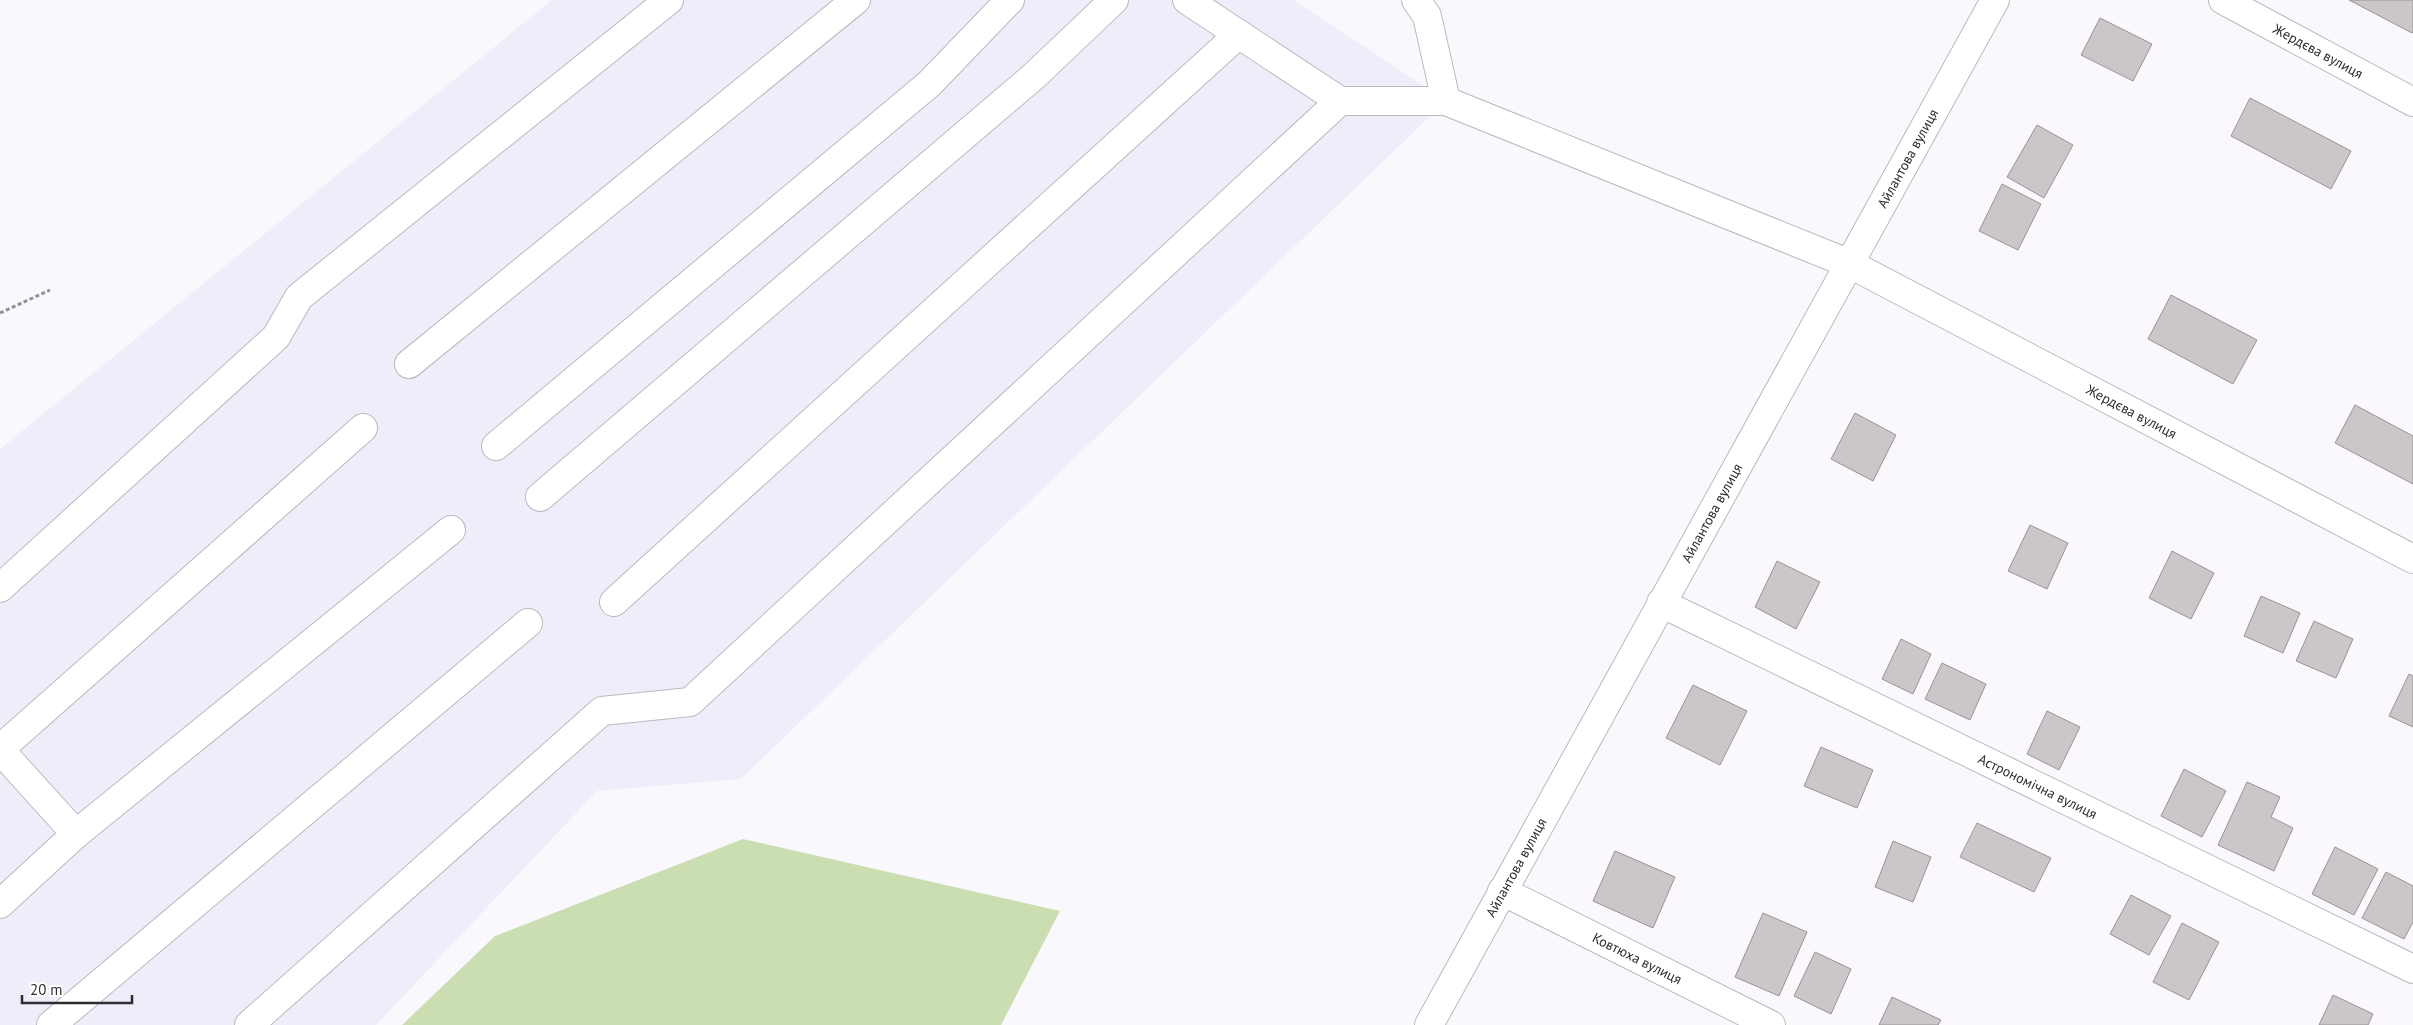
<svg xmlns="http://www.w3.org/2000/svg" width="2413" height="1025" font-family="'PT Sans',sans-serif">
  <rect width="100%" height="100%" fill="#faf8fd"/>
  <polygon fill="#f0ecf9" points="552,0 1294,0 1446,101 741,779 597,791 376,1025 0,1025 0,449"/>
  <polygon fill="#cadeb2" points="743,839 1060,911 1001,1025 402,1025 495,936"/>
  <g fill="#cbc6c8" stroke="#989396">
    <polygon points="2349,0 2413,0 2413,32 2412,33"/>
    <polygon points="2100,18 2152,44 2133,81 2081,55"/>
    <polygon points="2250,98 2351,151 2331,189 2231,136"/>
    <polygon points="2037,125 2073,145 2044,198 2007,177"/>
    <polygon points="2002,184 2041,204 2018,250 1979,231"/>
    <polygon points="2171,295 2257,340 2233,384 2148,339"/>
    <polygon points="2355,405 2413,436 2413,484 2335,443"/>
    <polygon points="1855,413 1896,435 1873,481 1831,459"/>
    <polygon points="2030,525 2068,543 2047,589 2008,571"/>
    <polygon points="2172,551 2214,573 2191,619 2149,598"/>
    <polygon points="1777,561 1820,582 1796,629 1755,607"/>
    <polygon points="2261,596 2300,613 2283,653 2244,636"/>
    <polygon points="2314,621 2353,639 2336,678 2296,661"/>
    <polygon points="1901,639 1931,654 1913,694 1882,679"/>
    <polygon points="1942,663 1986,684 1970,720 1925,699"/>
    <polygon points="2409,674 2413,676 2413,727 2389,716"/>
    <polygon points="1693,685 1747,711 1720,765 1666,738"/>
    <polygon points="2047,711 2080,727 2059,770 2027,754"/>
    <polygon points="1821,747 1873,770 1857,808 1804,786"/>
    <polygon points="2184,769 2226,791 2202,837 2161,816"/>
    <polygon points="2247,782 2280,797 2271,817 2293,828 2274,871 2218,845"/>
    <polygon points="1977,823 2051,858 2034,892 1960,857"/>
    <polygon points="1893,841 1931,857 1913,902 1875,887"/>
    <polygon points="2335,847 2378,869 2354,915 2312,894"/>
    <polygon points="1615,851 1675,877 1653,928 1593,901"/>
    <polygon points="2386,872 2413,886 2413,922 2404,939 2362,918"/>
    <polygon points="2131,895 2171,916 2149,955 2110,934"/>
    <polygon points="1763,913 1807,932 1779,996 1735,977"/>
    <polygon points="2182,923 2219,942 2189,1000 2153,982"/>
    <polygon points="1815,952 1851,969 1831,1014 1794,996"/>
    <polygon points="2333,995 2373,1014 2368,1025 2319,1025"/>
    <polygon points="1892,997 1941,1020 1938,1025 1879,1025"/>
  </g>
  <g fill="none" stroke-linecap="round" stroke-linejoin="round">
    <defs>
      <g id="minor">
        <polyline points="1187,0 1340,101 1446,101"/>
        <path id="s1" d="M1416 0 1427 16 1446 101 1850 264 2413 559"/>
        <path id="s2" d="M2223 0 2413 102"/>
        <polyline points="409,364 856,0"/>
        <polyline points="496,446 929,84 1010,0"/>
        <polyline points="540,497 1034,76 1114,0"/>
        <polyline points="0,588 276,337 299,297 669,0"/>
        <polyline points="614,602 1239,34"/>
        <path id="s3" d="M1661 603 2413 969"/>
        <polyline points="0,749 363,428"/>
        <polyline points="0,750 76,834"/>
        <path id="s4" d="M1502 891 1771 1025"/>
        <polyline points="0,904 76,834 451,530"/>
        <polyline points="51,1025 528,623"/>
        <polyline points="249,1025 602,711 690,702 1340,101"/>
        <path id="s5" d="M1429 1025 1995 0"/>
      </g>
    </defs>
    <use href="#minor" stroke="#bbb9be" stroke-width="30"/>
    <polyline stroke="#929195" stroke-width="3" stroke-dasharray="4 2.5" stroke-linecap="butt" points="0,313 50,290"/>
    <use href="#minor" stroke="#fff" stroke-width="28"/>
  </g>
  <g text-anchor="middle" dominant-baseline="central" stroke-width="4.5" stroke-linejoin="round" paint-order="stroke">
    <g font-size="14" fill="#2d2d2f" stroke="#fff">
      <text stroke="none"><textPath href="#s2" startOffset="108">Жердєва вулиця</textPath></text>
      <text stroke="none"><textPath href="#s5" startOffset="990">Айлантова вулиця</textPath></text>
      <text stroke="none"><textPath href="#s1" startOffset="860">Жердєва вулиця</textPath></text>
      <text stroke="none"><textPath href="#s5" startOffset="585">Айлантова вулиця</textPath></text>
      <text stroke="none"><textPath href="#s3" startOffset="419">Астрономічна вулиця</textPath></text>
      <text stroke="none"><textPath href="#s5" startOffset="180">Айлантова вулиця</textPath></text>
      <text stroke="none"><textPath href="#s4" startOffset="151">Ковтюха вулиця</textPath></text>
    </g>
  </g>
  <path d="M22 995v8h110v-8" fill="none" stroke="#2d2d2f" stroke-width="2.5"/>
  <text x="30" y="995" font-size="15" fill="#2d2d2f" stroke="#ffffff" stroke-width="4" paint-order="stroke">20 m</text>
</svg>
